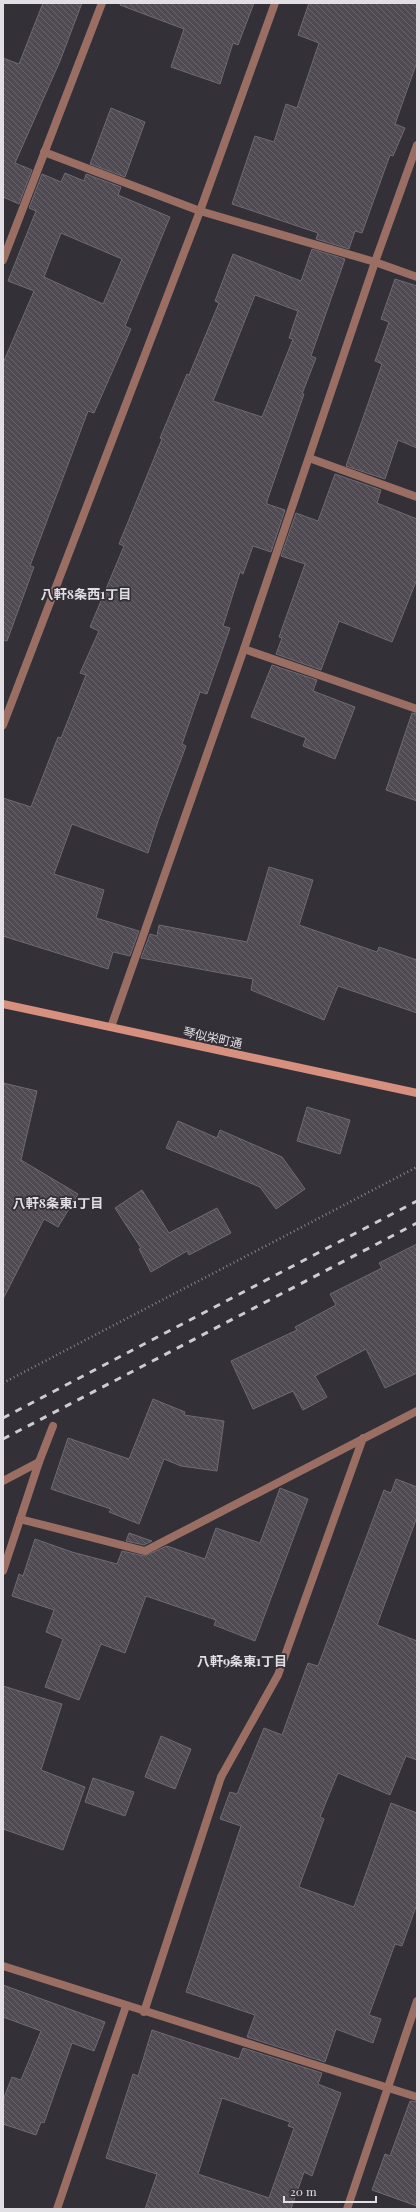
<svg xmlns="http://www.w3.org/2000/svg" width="420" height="2212" font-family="'Playfair Display','Noto Sans JP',serif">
  <defs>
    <pattern id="building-back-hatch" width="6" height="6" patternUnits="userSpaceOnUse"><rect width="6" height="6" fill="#504b52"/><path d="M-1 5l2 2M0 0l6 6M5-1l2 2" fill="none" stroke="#69646b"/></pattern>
  </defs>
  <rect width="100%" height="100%" fill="#333038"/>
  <g fill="url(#building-back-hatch)" stroke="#6f6971" fill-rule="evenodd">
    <polygon points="43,3 82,3 60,61 15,163 32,170 19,204 3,197 3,58 19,64"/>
    <polygon points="121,3 254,3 238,45 233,43 220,84 171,67 184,29 120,5"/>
    <polygon points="309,3 417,3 417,62 395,124 405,128 393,156 390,155 362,233 355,231 349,249 316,239 318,233 232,204 255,136 274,142 286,104 297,108 319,43 298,35"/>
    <polygon points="111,108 145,122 125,177 90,164"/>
    <path d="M65 173 84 181 86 174 121 187 118 195 170 217 125 326 131 329 94 413 88 411 30 566 34 567 7 641 3 640V363L34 291 8 281 36 211 29 208 42 174 61 182ZM61 233 122 259 103 304 44 277Z"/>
    <path d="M312 249 345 259 311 356 316 358 302 394H304L267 501V504L285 510 271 552 253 546 243 574 240 572 223 626 230 628 207 694 200 692 182 744 186 746 158 821 148 853 72 824 54 874 104 890 96 918 139 931 130 956 113 952 108 969 3 936V798L31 807 58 737 61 738 86 675 80 673 99 631 90 627 124 546 119 544 162 439 160 438 187 374 189 375 219 303 215 301 233 254 301 281ZM255 295 298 311 289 338 293 339 262 417 213 401Z"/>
    <polygon points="395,279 417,286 417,448 398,440 385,479 346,466 382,364 375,361 389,322 381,319"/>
    <polygon points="335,474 381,490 377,503 417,519 417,579 392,642 339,621 321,670 276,654 282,638 279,637 305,564 281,556 296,513 318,521"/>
    <polygon points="272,665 317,680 313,691 355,707 335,759 303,746 306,738 251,717"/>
    <polygon points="412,713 417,714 417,801 386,790"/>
    <polygon points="269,867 313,880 299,925 377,952 379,947 417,960 417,1013 338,986 324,1020 251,990 253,979 141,958 150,934 157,936 159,925 247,942"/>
    <polygon points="3,1083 37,1091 21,1160 78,1194 58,1227 44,1219 3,1299"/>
    <polygon points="307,1107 350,1120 340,1154 297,1141"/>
    <polygon points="178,1121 217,1138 220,1130 282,1157 305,1189 276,1209 260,1187 166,1148"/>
    <polygon points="142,1190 169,1233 217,1208 231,1233 189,1255 187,1251 151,1272 139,1249 141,1248 115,1208"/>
    <polygon points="417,1244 417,1373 385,1388 366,1349 315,1376 327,1397 303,1410 293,1391 253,1409 231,1361 297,1330 295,1327 336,1305 330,1294 382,1268 379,1263"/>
    <polygon points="153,1399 185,1412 184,1415 224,1421 217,1471 181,1466 164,1459 139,1524 109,1512 111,1509 51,1489 68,1438 129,1459"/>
    <polygon points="396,1479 417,1487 417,1517 377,1625 417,1641 417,1760 406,1756 390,1795 338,1773 320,1817 324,1819 299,1887 354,1907 391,1803 417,1813 417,1904 402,1946 395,1944 369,2015 381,2019 373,2043 336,2029 325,2062 247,2037 255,2015 186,1992 241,1826 220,1819 230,1792 237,1794 264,1728 282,1735 308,1663 318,1666 384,1490 391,1493"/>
    <polygon points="280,1488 308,1499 255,1641 214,1625 216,1620 146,1596 125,1653 101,1644 79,1700 45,1687 63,1639 46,1632 54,1610 12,1596 19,1574 23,1576 35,1539 72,1552 117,1564 122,1551 144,1556 167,1546 205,1559 216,1528 260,1543"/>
    <polygon points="129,1533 152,1541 144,1545 126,1541"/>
    <polygon points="3,1686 62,1704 41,1770 85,1787 63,1850 3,1829"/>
    <polygon points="161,1736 191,1749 175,1789 145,1777"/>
    <polygon points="93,1778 134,1792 125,1816 85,1802"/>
    <polygon points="3,1985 105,2022 94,2051 72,2043 44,2123 41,2122 36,2135 3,2124 3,2100 12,2077 21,2080 41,2031 3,2017"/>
    <path d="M152 2030 239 2059 243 2048 322 2073 318 2084 341 2093 312 2176 304 2172 291 2209H145L157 2174 106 2158 133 2074 138 2076ZM222 2098 290 2122 288 2126 294 2128 269 2198 198 2174Z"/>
    <polygon points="410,2101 417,2102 417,2206 372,2190 385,2154 390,2156"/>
  </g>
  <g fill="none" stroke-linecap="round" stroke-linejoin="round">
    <polyline stroke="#87848b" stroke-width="2.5" stroke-dasharray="1 3" stroke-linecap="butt" points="3,1383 417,1167"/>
    <polyline stroke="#9b6e63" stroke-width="8" points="221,1777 278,1675 363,1438"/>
    <g stroke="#9b6e63" stroke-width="8">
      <polyline points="44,152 200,211 375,262 417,277"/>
      <polyline points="3,260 102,3"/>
      <polyline points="309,458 417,497"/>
      <polyline points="244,649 417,709"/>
      <polyline points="3,725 200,211 275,3"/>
      <polyline points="111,1027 244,649 375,262 417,145"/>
      <polyline points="3,1481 39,1462"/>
      <polyline points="20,1519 145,1551 417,1411"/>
      <polyline points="3,1571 39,1462 53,1426"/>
      <polyline points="3,1966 417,2097"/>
      <polyline points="144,2012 221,1777"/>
      <polyline points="57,2209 126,2006"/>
      <polyline points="347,2209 417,2001"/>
    </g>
    <polyline stroke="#d78f7e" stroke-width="8" points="3,1004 417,1093"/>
    <g stroke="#ceccd1" stroke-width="3" stroke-dasharray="7 7" stroke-linecap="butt">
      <polyline points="3,1418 417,1201"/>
      <polyline points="3,1439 417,1223"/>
    </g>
  </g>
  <g text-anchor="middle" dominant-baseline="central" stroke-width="3.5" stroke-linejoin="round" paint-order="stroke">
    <g font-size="12" fill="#e1dfe4" stroke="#333038">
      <text transform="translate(213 1037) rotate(12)">琴似栄町通</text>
    </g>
    <g font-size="13" font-weight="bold" fill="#e1dfe4" stroke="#333038">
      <text x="86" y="593">八軒8条西1丁目</text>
      <text x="58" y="1202">八軒8条東1丁目</text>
      <text x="242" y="1660">八軒9条東1丁目</text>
    </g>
  </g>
  <rect width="420" height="2212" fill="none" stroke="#e1dfe4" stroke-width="8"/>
  <path d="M284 2196v6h92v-6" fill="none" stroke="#e1dfe4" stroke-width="2"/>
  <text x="290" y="2196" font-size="12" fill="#e1dfe4" stroke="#333038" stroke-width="3" paint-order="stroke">20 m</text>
</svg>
